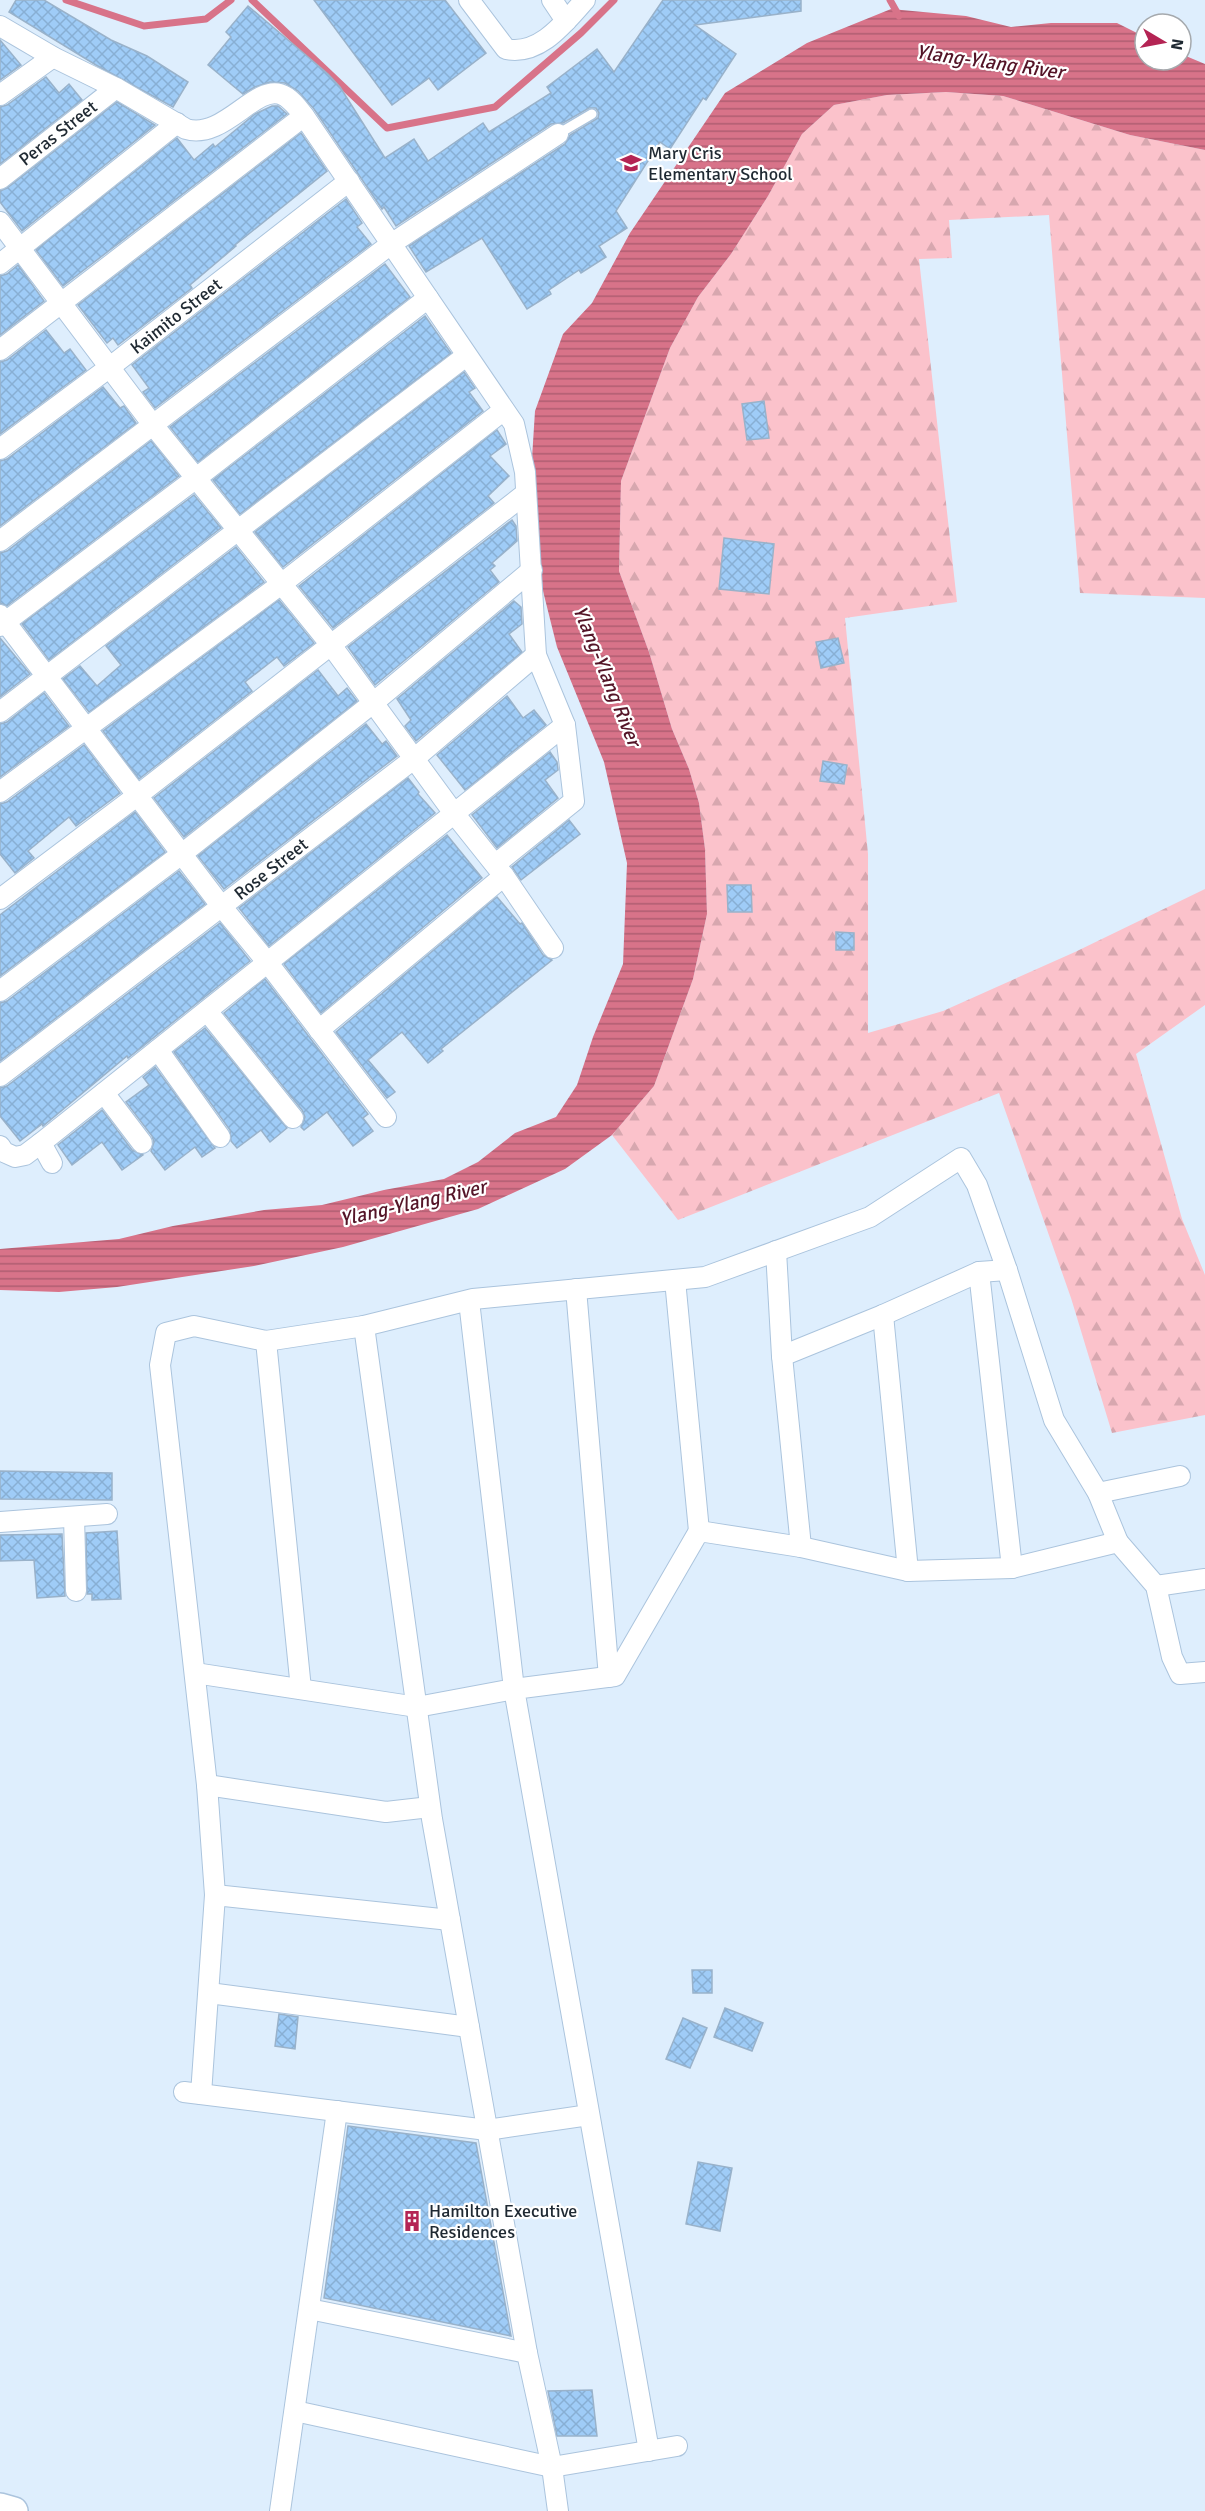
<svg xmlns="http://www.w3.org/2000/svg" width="1205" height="2511" font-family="Signika,sans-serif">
  <defs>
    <pattern id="forest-firs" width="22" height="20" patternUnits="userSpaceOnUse" patternTransform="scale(1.5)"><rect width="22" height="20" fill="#fbc2cb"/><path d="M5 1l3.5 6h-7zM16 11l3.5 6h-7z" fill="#d7a7af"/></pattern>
    <pattern id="water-rules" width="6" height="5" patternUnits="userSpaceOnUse" patternTransform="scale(1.5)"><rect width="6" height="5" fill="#d87389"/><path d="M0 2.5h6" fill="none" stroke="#af5e71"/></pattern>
    <pattern id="building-cross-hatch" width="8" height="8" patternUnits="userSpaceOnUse" patternTransform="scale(1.5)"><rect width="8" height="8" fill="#9fccf7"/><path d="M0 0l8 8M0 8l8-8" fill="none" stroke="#88afd4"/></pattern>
  </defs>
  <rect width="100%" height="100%" fill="#deeefd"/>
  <polygon fill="url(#forest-firs)" points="946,92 1003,96 1130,135 1205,150 1205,598 1080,593 1049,215 949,220 952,258 919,259 957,602 845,618 868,854 868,1033 943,1011 1075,952 1205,889 1205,1005 1136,1054 1182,1219 1205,1275 1205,1415 1112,1433 1071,1298 999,1093 678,1220 612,1135 654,1086 693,979 707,914 705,849 699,803 689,769 672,729 649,652 619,571 621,481 670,348 698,297 731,254 768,196 802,134 834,105 887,95"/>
  <polygon fill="url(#water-rules)" points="891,9 966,16 1011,27 1051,23 1117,23 1145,37 1145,60 1181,60 1181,54 1205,64 1205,150 1130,135 1003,96 946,92 887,95 834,105 802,134 768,196 731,254 698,297 670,348 621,481 619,571 649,652 672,729 689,769 699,803 705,849 707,914 693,979 654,1086 612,1135 565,1169 478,1209 343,1247 254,1266 117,1287 59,1292 0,1290 0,1249 119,1239 173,1226 264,1210 322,1205 384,1190 444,1179 478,1162 515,1133 556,1117 577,1085 593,1037 623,964 627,863 604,762 557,647 543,591 531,474 535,411 563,334 592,303 630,233 725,93 807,43"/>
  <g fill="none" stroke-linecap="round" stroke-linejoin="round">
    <g stroke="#d87389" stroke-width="7">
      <polyline points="66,0 144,26 206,19 231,0"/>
      <polyline points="252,0 387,128 495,107 581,33 614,0"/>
      <polyline points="890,0 899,16"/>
    </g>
  </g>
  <g fill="url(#building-cross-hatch)" stroke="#99b2ca" stroke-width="1.5">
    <polygon points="16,0 44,0 111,40 147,56 188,82 173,107 96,65 9,12"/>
    <polygon points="314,0 445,0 486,53 438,90 429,78 392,105"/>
    <polygon points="663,0 801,0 801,11 695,25 736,54 706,100 703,98 670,149 660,142 616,211 627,228 599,246 606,257 581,273 579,270 549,290 551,294 527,309 482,238 426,272 409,246 565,144 570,135 598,118 599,113 596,108 589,108 563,123 551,124 396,226 384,207 382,209 314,109 298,91 285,83 270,82 255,87 243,94 208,65 231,37 226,32 248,6 328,74 340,87 385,158 414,139 428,161 483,123 489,132 551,93 547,87 597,49 614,72"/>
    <polygon points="0,40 21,65 0,80"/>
    <polygon points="46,77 59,93 69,84 82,100 0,164 0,107 7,105"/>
    <polygon points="117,102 155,125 22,231 0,202 0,191 7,188"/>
    <polygon points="272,106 278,106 287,114 63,286 36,250 177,138 194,160 213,144 215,147 255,114"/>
    <polygon points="301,133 327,171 235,245 236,246 190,285 192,288 118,345 113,338 107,343 78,305"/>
    <polygon points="346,199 362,223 357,227 371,244 155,408 143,392 149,388 132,365"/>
    <polygon points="385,264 410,297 198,462 170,427"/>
    <polygon points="18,265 44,301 0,335 0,276 7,274"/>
    <polygon points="425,316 451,353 240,514 213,480"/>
    <polygon points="46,330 64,353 70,349 86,370 0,434 0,362 7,360"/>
    <polygon points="464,372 475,388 469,392 483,411 283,567 255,532"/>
    <polygon points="103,387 120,408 124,406 136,423 0,526 0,461 7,459"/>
    <polygon points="764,401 769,438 747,440 742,404"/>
    <polygon points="497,430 506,444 490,456 509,476 488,496 494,503 333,628 299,586"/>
    <polygon points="151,441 179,476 7,606 0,603 0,553 7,551"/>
    <polygon points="194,495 221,528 49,660 22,624"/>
    <polygon points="512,520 516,526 517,541 492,563 495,566 490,570 499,582 375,685 348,647"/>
    <polygon points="724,538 774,544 769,594 719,589"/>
    <polygon points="236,547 264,582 89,712 63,679 80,666 97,686 121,665 106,646"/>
    <polygon points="279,600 314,643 284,666 277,657 245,682 252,691 139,779 103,731"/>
    <polygon points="514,601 521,607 522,624 509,634 522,652 416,741 405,726 411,720 397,699"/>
    <polygon points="0,638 30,674 0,697"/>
    <polygon points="838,638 844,663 821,668 816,642"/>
    <polygon points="318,670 338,696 347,688 357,701 184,837 154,798"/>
    <polygon points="44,693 69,726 0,777 0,724 7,722"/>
    <polygon points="507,696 523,718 534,710 546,725 465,790 437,755"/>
    <polygon points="366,724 382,744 386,741 397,756 224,889 198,856"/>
    <polygon points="84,745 120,793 76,826 69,817 28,851 34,858 15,873 0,854 0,804 7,802"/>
    <polygon points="550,752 557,762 558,770 545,780 558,798 497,848 472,815"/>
    <polygon points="823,761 847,765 844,784 820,781"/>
    <polygon points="408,778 419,792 418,794 435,813 269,946 239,908"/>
    <polygon points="135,812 165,852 0,976 0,915"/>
    <polygon points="569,820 580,834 521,880 512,867"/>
    <polygon points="447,835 482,878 321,1013 284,964"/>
    <polygon points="179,871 205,904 0,1061 0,1003 7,1001"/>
    <polygon points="727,885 751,885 752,912 728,912"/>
    <polygon points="497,897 520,924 522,923 543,955 552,960 441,1049 443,1051 428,1063 402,1032 368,1060 395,1092 387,1098 336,1032"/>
    <polygon points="220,923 250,961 128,1058 127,1056 43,1126 42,1124 20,1141 0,1116 0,1088 7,1086"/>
    <polygon points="836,932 854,933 854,950 836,950"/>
    <polygon points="265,979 368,1114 363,1118 373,1131 353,1146 327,1112 304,1130 301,1127 305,1117 302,1110 224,1013"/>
    <polygon points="205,1028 287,1128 270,1142 261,1130 237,1148 231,1141 230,1130 174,1052"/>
    <polygon points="155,1067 215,1148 202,1157 195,1147 165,1170 151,1151 154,1142 152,1136 126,1102 149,1085 143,1077"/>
    <polygon points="102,1110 132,1150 143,1155 122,1170 102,1142 72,1165 58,1145"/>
    <polygon points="0,1471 112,1473 112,1500 0,1499"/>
    <polygon points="117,1531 121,1599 92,1600 92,1594 87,1594 86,1533"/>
    <polygon points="62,1534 65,1596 37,1598 34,1560 0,1561 0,1535"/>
    <polygon points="692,1970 712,1970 712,1993 693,1993"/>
    <polygon points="725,2008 763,2023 752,2051 714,2037"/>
    <polygon points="279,2014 298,2017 295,2049 275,2046"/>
    <polygon points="683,2018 707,2028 690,2068 666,2059"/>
    <polygon points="348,2126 476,2143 511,2336 324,2298"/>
    <polygon points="698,2162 732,2168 720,2231 686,2224"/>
    <polygon points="592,2390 597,2436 557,2436 548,2391"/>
  </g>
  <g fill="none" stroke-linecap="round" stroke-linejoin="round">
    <defs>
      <polyline id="service" points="558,134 592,114"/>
      <g id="minor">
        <path d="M469 0 506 49C540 56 565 22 585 0"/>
        <polyline points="552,0 566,21"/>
        <path d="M0 26 53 57 116 88 186 129C223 140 254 86 280 94 290 97 298 108 304 116L514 424 525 472 536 655 565 725 574 801 502 859 494 862"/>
        <polyline points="0,95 53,57"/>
        <polyline points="0,179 116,88"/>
        <polyline points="0,222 153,425 331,645 453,812 504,876 553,948"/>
        <polyline points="0,264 177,123"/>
        <polyline points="0,350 304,116"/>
        <polyline points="0,449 110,367 349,181"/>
        <polyline points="0,541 391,244 558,134"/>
        <polyline points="0,615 222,907 268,963 386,1117"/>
        <polyline points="0,626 195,479 428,298"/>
        <polyline points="0,712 466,356"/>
        <polyline points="0,792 280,585 504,410"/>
        <polyline points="0,899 138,795 525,494"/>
        <polyline points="0,991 183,853 373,703 532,570"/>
        <polyline points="207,1011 293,1118"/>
        <polyline points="319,1030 504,876"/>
        <polyline points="158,1050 220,1137"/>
        <polyline points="0,1076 415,758 536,655"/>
        <polyline points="104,1093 142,1143"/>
        <polyline points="41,1143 52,1163"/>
        <polyline points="0,1146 4,1152 15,1157 25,1155 41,1143 565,725"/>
        <polyline points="776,1251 782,1356 801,1547"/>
        <polyline points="979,1272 1012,1568"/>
        <polyline points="675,1280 699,1531"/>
        <polyline points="576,1289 609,1677"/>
        <polyline points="883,1315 908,1571"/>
        <polyline points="364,1326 432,1819 527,2353 552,2467 558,2511"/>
        <polyline points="266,1341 301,1689"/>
        <polyline points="782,1356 883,1315 979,1272 1007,1270"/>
        <polyline points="1098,1493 1180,1476"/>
        <polyline points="74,1517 76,1591"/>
        <polyline points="0,1522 107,1514"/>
        <polyline points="1156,1586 1205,1579"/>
        <polyline points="195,1673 417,1707 514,1689 469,1301"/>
        <polyline points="207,1785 386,1812 430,1807"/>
        <polyline points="215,1895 207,1785 160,1365 166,1333 194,1326 266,1341 364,1326 473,1299 705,1277 870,1217 961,1158 977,1185 1007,1270 1054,1420 1098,1493 1118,1542"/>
        <polyline points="209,1993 469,2027"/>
        <polyline points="184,2092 487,2130 589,2115"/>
        <polyline points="201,2094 215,1895 450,1920"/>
        <polyline points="309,2309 527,2353"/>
        <polyline points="295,2411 552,2467 677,2446"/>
        <polyline points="649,2451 514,1689 615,1676 699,1531 801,1547 908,1571 1012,1568 1118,1542 1156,1586 1172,1657 1180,1674 1205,1672"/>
        <polyline points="280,2511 337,2111"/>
      </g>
      <polyline id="secondary" points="0,2507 14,2511"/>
    </defs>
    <use href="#service" stroke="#abc4dd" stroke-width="12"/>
    <use href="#minor" stroke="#abc4dd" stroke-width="22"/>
    <use href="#secondary" stroke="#abc4dd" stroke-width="30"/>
    <use href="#service" stroke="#fff" stroke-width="9"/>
    <use href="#minor" stroke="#fff" stroke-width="20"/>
    <use href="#secondary" stroke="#fff" stroke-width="27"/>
  </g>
  <defs>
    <symbol id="school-bare" viewBox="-9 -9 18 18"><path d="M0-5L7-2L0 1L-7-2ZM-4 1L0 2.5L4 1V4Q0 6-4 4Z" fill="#b42454" stroke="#fff" stroke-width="2.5" paint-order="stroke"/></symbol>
    <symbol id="building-bare" viewBox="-9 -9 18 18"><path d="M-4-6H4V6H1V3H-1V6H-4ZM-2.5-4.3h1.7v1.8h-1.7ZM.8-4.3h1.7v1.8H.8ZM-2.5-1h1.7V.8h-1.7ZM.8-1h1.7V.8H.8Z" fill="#b42454" stroke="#fff" stroke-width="2.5" paint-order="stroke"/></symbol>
  </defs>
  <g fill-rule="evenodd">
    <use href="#school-bare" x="616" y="148" width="30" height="30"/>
    <use href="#building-bare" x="397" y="2206" width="30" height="30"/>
  </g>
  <g text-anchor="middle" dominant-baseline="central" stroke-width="4.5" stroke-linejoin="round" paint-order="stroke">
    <g font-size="18" fill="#1f2932" stroke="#fff">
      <text transform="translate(58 133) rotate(-38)">Peras Street</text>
      <text transform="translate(176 316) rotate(-38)">Kaimito Street</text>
      <text transform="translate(271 869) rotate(-38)">Rose Street</text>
    </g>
    <g font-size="18" fill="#1f2932" stroke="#fff" text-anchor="start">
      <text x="648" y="153">Mary Cris<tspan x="648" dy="21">Elementary School</tspan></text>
      <text x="429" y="2211">Hamilton Executive<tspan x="429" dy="21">Residences</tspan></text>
    </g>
    <g font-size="20" font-style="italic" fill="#541427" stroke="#fff">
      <text transform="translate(990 62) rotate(8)">Ylang-Ylang River</text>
      <text transform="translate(607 676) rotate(68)">Ylang-Ylang River</text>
      <text transform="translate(413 1203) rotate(-13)">Ylang-Ylang River</text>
    </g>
  </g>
  <g transform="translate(1163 42) rotate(100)"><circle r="28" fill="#ffffff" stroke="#a5a9ad" stroke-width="1.5"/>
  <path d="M0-4.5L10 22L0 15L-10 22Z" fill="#b42454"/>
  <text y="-9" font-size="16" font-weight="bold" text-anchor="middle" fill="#1f2932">N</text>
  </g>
</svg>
